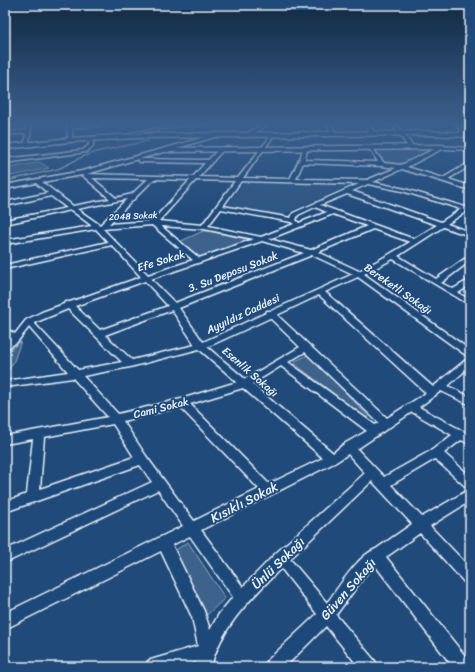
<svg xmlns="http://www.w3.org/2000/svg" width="475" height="672" font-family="Sriracha,sans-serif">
  <rect width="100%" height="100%" fill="#1f4a7a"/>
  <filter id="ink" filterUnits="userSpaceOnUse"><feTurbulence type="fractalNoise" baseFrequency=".025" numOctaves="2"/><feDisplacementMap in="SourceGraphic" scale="8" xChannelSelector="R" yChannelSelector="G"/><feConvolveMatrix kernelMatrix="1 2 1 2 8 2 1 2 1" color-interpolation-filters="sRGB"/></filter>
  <g filter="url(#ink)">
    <polygon fill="#2e5683" points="251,182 353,184 280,216 227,206 244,183"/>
    <g fill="#3c628c" stroke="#92aac2">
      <polygon points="375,149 431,149 400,166 385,163"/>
      <polygon points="40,162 49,168 12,176 5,171 5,169"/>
      <polygon points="203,231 208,231 250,240 201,259 197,258 179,242"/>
      <polygon points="21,341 14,361 5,376 5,354"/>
      <polygon points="308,355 310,356 369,417 367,419 295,364 295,361"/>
      <polygon points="188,542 225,598 207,615 174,551"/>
    </g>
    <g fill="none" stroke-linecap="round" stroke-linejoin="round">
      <g stroke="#9ab0c7" stroke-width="1.5">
        <polyline points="187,130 212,123"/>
        <polyline points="5,181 58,169 84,156 100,151 148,141"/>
      </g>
      <defs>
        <g id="minor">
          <polygon points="16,123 26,123 5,127 5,125"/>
          <polygon points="27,123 31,123 29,145 25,144 26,133 5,135 5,133 26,130"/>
          <polygon points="67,123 71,123 71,125 125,123 72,128 72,140 70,141 68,140"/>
          <polygon points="188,123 198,123 133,134 131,133"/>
          <polygon points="264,123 269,123 252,135 248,135 248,133"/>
          <polygon points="326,123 330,123 336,134 332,134"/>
          <polygon points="366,123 370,123 374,134 370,134"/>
          <polygon points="391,123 395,123 413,146 413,148 409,148"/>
          <polygon points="455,123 459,123 467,135 463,135"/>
          <path d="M220 133 222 135 139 159 208 160 220 148 223 150 222 151 199 177 238 178 273 133 275 134 243 178 290 179 301 156 303 149 305 148 307 149 305 160 378 162 369 148 371 147 384 163 401 165 441 146 470 148V150L442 149 407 167 443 178 470 162V166L448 179 470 186V190L402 169 373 182 405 189 465 207 470 204V212L467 211 447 224 470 232V236L443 227 398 256 436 279 470 255V261L441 283 453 289 470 279V285L458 293 470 300V305L393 259 364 274 470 350V357L467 356 358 277 325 292 433 387 467 359 470 358V366L448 386 470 397V405L441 391 419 407 470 435V444L461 440 444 453 470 476V488L466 487 435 459 391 485 422 517 470 489V501L430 526 470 568V585L465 583 420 533 386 557 469 661 470 667H453L375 565 369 570 336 615 375 661 377 667H359L326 626 285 667H265L267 661 317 614 281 568C252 598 221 626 211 667H195L196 662 180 667H146L148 661 154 659 198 646 192 617 161 551 5 629V613L183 526 158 490 5 563V550L152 482 140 465 5 512V502L27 494 33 439 5 444V436L108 417 73 378 5 387V381L68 372 29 327 17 342 5 350V342L10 339 5 335V328L15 334 26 320 42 312 64 304 65 302H70L141 277 112 245 5 269V265L108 242 96 229 5 244V240L92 226 71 210 5 224V220L67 208 51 196 5 206V202L48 193 36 183 5 189V185L82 171ZM138 159V161L140 162 205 163 193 177 87 174ZM303 163 382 166 396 168 367 180 296 179ZM82 175 110 199 73 206 42 182ZM92 178 148 179 132 194 116 198ZM154 179 190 180 152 221 109 224ZM196 180 235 181 202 225 159 221ZM241 181 359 184 293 213 291 218 223 206ZM368 184 402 191 461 209 441 222 352 191ZM347 194 437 225 414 239 320 205ZM127 199 100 225 77 209ZM315 207 327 212 299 223 296 220 298 215ZM221 209 291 222 294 224 261 237 208 226ZM333 214 367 226 311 250 269 239ZM152 225 193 260 148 275 103 229ZM161 226 204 229 254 239 199 258ZM373 229 410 242 390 254 359 271 318 252ZM262 241 304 253 175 303 151 279ZM312 255 353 274 271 311H267L266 313 203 342 179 308ZM145 281 168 306 100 330 75 306ZM319 295 426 393 387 418 277 315ZM68 309 122 362 78 370 34 323ZM172 310 195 345 132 360 105 335ZM270 318 300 347 245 379 207 347ZM199 349 237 382 181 399 118 414 83 376 130 367ZM305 352 379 423 375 425 288 362ZM281 366 367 431 344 444 333 453 252 384ZM243 388 323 458 269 484 190 404ZM180 407 259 489 194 521 146 456 123 421ZM412 412 452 435 432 450 384 477 357 449ZM113 424 134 457 40 489 44 437ZM348 454 365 473 276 553 243 587 201 530 336 462ZM372 481 412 524 376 549C358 555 339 587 327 603L290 559ZM190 536 233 597 219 614 210 630 204 611 172 545Z"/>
          <polygon points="89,137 93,138 93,146 86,152 5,163 5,159 83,150 89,145"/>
        </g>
        <g id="secondary">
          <polygon points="429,131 470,133 470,137 429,135 136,138 70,142 5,149 5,145 70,138 136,134"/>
          <polygon points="441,145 444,145 444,149 165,152 161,150 165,148"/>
        </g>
      </defs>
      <use href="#minor" stroke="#e8f1f8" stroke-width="3"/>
      <use href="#secondary" stroke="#e8f1f8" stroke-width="3"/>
      <use href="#minor" fill="#1f4a7a" fill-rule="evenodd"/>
      <use href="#secondary" fill="#1f4a7a" fill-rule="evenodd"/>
    </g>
  </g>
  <linearGradient id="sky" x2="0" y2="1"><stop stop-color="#112943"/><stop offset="0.57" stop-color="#3c608d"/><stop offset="1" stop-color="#3c608d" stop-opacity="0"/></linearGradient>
  <rect width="475" height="217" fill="url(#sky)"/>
  <g text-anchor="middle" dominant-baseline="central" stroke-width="4" stroke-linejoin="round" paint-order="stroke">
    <g font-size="9" fill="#e8f1f8" stroke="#1f4a7a">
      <text transform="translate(133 216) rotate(-3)">2048 Sokak</text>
    </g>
    <g font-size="11" fill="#e8f1f8" stroke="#1f4a7a">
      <text transform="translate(161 261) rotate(-17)">Efe Sokak</text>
      <text transform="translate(233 272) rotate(-21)">3. Su Deposu Sokak</text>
      <text transform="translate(398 289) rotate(35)">Bereketli Sokağı</text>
      <text transform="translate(243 314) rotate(-25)">Ayyıldız Caddesi</text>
      <text transform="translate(250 372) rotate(41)">Esenlik Sokağı</text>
      <text transform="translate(161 408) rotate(-14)">Cami Sokak</text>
    </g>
    <g font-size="13" fill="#e8f1f8" stroke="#1f4a7a">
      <text transform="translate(244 502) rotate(-27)">Kısıklı Sokak</text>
      <text transform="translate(278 563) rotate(-44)">Ünlü Sokağı</text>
      <text transform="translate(348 589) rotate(-49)">Güven Sokağı</text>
    </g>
  </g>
  <rect width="475" height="672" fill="none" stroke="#1f4a7a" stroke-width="20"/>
  <rect x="10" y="10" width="455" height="652" fill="none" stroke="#e8f1f8" stroke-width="1.5" filter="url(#ink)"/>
</svg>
